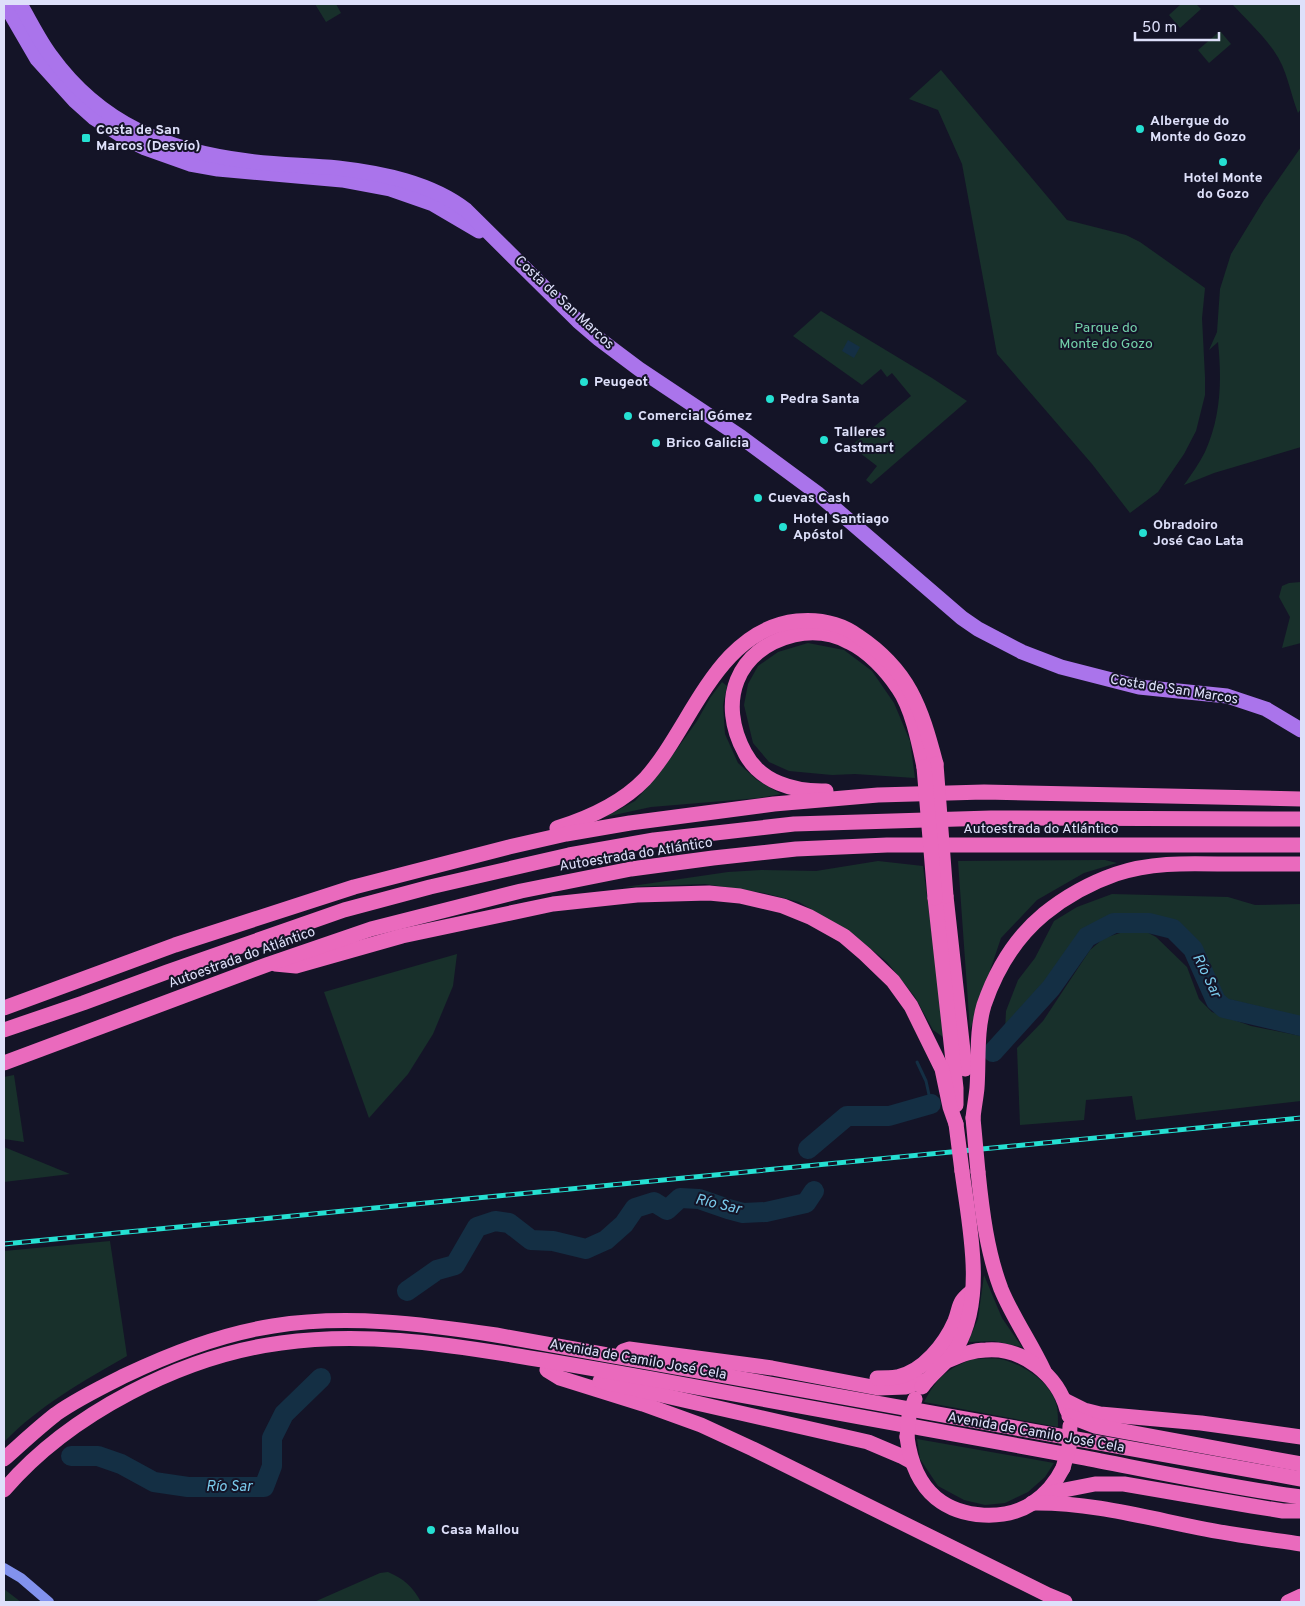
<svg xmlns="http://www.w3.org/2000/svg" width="1305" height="1606" font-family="Overpass,sans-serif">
  <rect width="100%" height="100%" fill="#141427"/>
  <g fill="#18302b">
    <polygon points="315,4 336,4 341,13 326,22"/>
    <polygon points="1181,4 1196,4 1201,9 1180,28 1169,15"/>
    <path d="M1232 4H1301V109L1298 113C1290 92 1287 69 1274 51 1262 34 1246 19 1232 4Z"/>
    <polygon points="1220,31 1231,44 1209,63 1198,50"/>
    <polygon points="941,70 1067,220 1126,235 1140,242 1205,288 1202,318 1205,377 1205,395 1196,431 1184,454 1158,492 1130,513 1092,464 997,354 962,164 938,110 909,99"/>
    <path d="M1301 147V447L1214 473 1184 485C1191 475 1199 464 1205 452 1221 417 1222 380 1218 342L1209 350 1217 332 1220 289 1231 254 1264 200Z"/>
    <polygon points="821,311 932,378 967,401 871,484 866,480 877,466 851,446 911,396 892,373 887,377 881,369 862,385 793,336"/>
    <polygon points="1301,582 1301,643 1282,648 1290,617 1279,597 1282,586 1289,583"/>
    <polygon points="808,643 844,650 872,671 894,703 910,741 915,778 855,774 832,775 789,771 769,762 753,743 744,705 748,684 758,666 778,652"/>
    <polygon points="722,682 727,686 723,705 725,734 738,763 757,780 781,794 759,798 651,807 605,817 635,801 658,775 677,749 697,721 710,698"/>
    <polygon points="1105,860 1117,863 1084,873 1037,900 1001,938 970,1030 958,861"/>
    <polygon points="878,861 923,866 938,980 943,1037 933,1030 915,997 887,962 855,936 799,902 764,893 705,884 625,887 728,872 761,870 816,871"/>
    <polygon points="1112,894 1228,897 1255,905 1301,904 1301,1017 1224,998 1216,978 1201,952 1189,935 1171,921 1115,917 1085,928 1074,942 1046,988 1005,1031 1006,1011 1018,980 1035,958 1054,921 1077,907"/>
    <polygon points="1133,929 1143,930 1156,937 1187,967 1199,999 1212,1012 1251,1026 1301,1036 1301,1101 1136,1120 1132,1096 1086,1100 1084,1120 1020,1125 1017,1048 1043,1021 1090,950 1104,938"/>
    <polygon points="457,954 453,986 433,1034 408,1074 369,1118 324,992"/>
    <polygon points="14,1075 24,1142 4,1139 4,1077"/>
    <polygon points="4,1147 70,1174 4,1182"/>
    <path d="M110 1241 127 1356C83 1381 39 1406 4 1442V1251Z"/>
    <polygon points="984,1275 1002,1318 1022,1347 994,1341 968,1342 978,1319"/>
    <path d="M973 1359C981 1359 991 1358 1000 1359 1023 1364 1052 1382 1057 1407 1058 1413 1058 1421 1058 1427L924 1402C937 1378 946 1369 973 1359Z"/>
    <polygon points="917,1439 1054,1463 1045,1477 1028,1492 1005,1503 985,1505 964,1500 938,1486 920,1459"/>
    <path d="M388 1572C404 1579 413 1587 421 1602H314L380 1573Z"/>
    <polygon points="4,1589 21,1602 4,1602"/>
  </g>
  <polygon fill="#142f44" points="848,340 860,347 854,358 842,351"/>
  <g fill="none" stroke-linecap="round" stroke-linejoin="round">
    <polyline stroke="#142f44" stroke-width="3" points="917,1062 926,1081 931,1104"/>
    <g stroke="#142f44" stroke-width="20">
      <polyline points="993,1052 1051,988 1087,937 1114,923 1149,923 1173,929 1193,949 1216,1001 1224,1008 1301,1026"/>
      <polyline points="808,1149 847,1116 889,1116 931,1104"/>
      <polyline points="407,1291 437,1270 455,1265 477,1227 495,1221 509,1223 531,1240 553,1241 586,1249 606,1240 624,1224 635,1208 654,1202 667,1210 680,1198 699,1199 728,1209 743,1213 766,1212 806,1203 814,1191"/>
      <polyline points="71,1456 98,1456 121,1464 154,1482 188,1487 264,1487 272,1466 272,1438 284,1414 321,1378"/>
    </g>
    <polyline stroke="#8292ed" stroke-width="10" points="4,1568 21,1578 49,1602"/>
    <g stroke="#aa74eb" stroke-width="15">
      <polyline points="5,4 37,59 75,101 94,118 127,139 145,148 190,164 218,169 342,180 390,189 433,204 479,231"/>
      <path d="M20 4C30 21 39 40 51 56 100 124 167 151 248 161 278 165 308 165 338 168 382 173 431 183 466 210L578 321 599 339 639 369 741 437 817 493 962 618 978 629 1022 652 1061 667 1139 687 1227 696 1266 709 1301 730"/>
    </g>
    <g stroke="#ea6abd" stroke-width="15">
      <path d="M826 791C794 792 760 782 745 753 717 702 736 649 794 635 812 631 832 633 849 642 868 651 886 670 898 688 912 708 919 743 924 767"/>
      <path d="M557 828C589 818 621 804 645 779 692 727 716 630 797 621 819 619 840 623 858 636 909 670 921 707 936 764"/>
      <polyline points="946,896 965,1069"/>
      <polyline points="935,898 956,1088 956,1105"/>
      <polyline points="275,964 296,966 402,936 553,904 637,895 709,893 740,896 783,906 810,917 844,936 865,954 893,981 911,1006 942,1069 950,1107 956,1124"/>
      <polyline points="4,1008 175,945 354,887 509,847 566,834 630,823 774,804 878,795 984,792 1301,799"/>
      <polyline points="4,1030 83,1003 167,972 344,910 430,887 569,855 654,840 794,824 991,818 1301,819"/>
      <polyline points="4,1063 269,964 371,929 521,891 631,869 713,858 796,849 887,845 1301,845"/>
      <path d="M973 1118C974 1108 976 1098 977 1088 979 1060 976 1032 984 1005 996 970 1015 938 1044 914 1065 897 1090 883 1116 874 1149 863 1184 863 1218 864 1246 864 1273 864 1301 864"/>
      <path d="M978 1172C982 1211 987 1252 1001 1289 1013 1318 1031 1343 1044 1371"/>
      <polyline points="623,1351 629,1349 772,1368 878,1388 906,1387 927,1380"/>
      <path d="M949 1360C961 1355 973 1350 986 1350 1023 1347 1058 1376 1067 1410"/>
      <polyline points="547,1370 560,1378 643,1404 701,1425 753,1449 1048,1595 1065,1602"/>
      <path d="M877 1378C884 1378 891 1378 897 1377 923 1372 945 1344 955 1321 961 1305 957 1303 972 1291"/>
      <polyline points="600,1381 868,1442 901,1456 912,1462"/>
      <path d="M922 1387C932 1372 948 1363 957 1347 986 1297 969 1225 962 1171"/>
      <polyline points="1064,1400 1084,1410 1100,1414 1201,1423 1301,1437"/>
      <polyline points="1069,1416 1095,1426 1301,1464"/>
      <path d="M907 1437C910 1460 918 1483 936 1498 962 1519 1005 1521 1033 1503 1046 1494 1056 1482 1063 1468"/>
      <path d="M4 1459C21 1444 38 1428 56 1414 77 1399 102 1387 126 1375 172 1353 221 1334 273 1326 347 1314 423 1324 496 1335L1301 1479"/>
      <path d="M4 1490C69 1414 182 1356 281 1343 361 1332 439 1343 518 1356 562 1363 607 1371 652 1379 795 1405 937 1431 1080 1457 1153 1471 1228 1487 1301 1497"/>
      <polyline points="1044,1494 1095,1484 1124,1484 1252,1506 1283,1511 1301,1511"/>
      <path d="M1032 1503C1089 1502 1144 1517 1199 1528 1233 1535 1267 1539 1301 1544"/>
      <polyline points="1288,1602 1301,1596"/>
    </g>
    <defs>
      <polyline id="rail" points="4,1244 1301,1118"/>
    </defs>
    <use href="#rail" stroke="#25e0d2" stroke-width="5"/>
    <use href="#rail" stroke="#141427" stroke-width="3" stroke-dasharray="9" stroke-linecap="butt"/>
    <g stroke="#ea6abd" stroke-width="15">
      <polyline points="936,764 946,896"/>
      <polyline points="924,767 935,898"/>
      <polyline points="973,1118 978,1172"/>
      <polyline points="956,1124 962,1171"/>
      <polyline points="907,1437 909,1416 915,1399"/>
      <polyline points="1063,1468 1069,1447 1070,1426"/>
    </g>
  </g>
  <g fill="#25e0d2" stroke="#141427" stroke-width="2">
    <circle cx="1140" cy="129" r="5"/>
    <rect x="81" y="133" width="10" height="10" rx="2.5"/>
    <circle cx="1223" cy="162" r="5"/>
    <circle cx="584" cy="382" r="5"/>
    <circle cx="770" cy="399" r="5"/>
    <circle cx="628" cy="416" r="5"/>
    <circle cx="824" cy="440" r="5"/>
    <circle cx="656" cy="443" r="5"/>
    <circle cx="758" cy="498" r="5"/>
    <circle cx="783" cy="527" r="5"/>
    <circle cx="1143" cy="533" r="5"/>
    <circle cx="431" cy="1530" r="5"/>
  </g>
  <g text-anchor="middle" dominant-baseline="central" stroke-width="4" stroke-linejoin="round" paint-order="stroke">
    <g font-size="14" font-weight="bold" fill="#dee0fa" stroke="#141427" text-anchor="start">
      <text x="1150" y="121">Albergue do<tspan x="1150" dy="16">Monte do Gozo</tspan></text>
      <text x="96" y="130">Costa de San<tspan x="96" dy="16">Marcos (Desvío)</tspan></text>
      <text x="1223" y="178" text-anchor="middle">Hotel Monte<tspan x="1223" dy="16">do Gozo</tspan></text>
      <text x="594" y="382">Peugeot</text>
      <text x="780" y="399">Pedra Santa</text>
      <text x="638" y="416">Comercial Gómez</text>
      <text x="834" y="432">Talleres<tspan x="834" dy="16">Castmart</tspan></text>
      <text x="666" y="443">Brico Galicia</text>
      <text x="768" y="498">Cuevas Cash</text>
      <text x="793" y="519">Hotel Santiago<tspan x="793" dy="16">Apóstol</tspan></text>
      <text x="1153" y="525">Obradoiro<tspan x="1153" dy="16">José Cao Lata</tspan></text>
      <text x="441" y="1530">Casa Mallou</text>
    </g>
    <g font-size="14" fill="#dee0fa" stroke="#141427">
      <text transform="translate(564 303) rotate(43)">Costa de San Marcos</text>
      <text transform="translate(1174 690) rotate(9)">Costa de San Marcos</text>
      <text x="1041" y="829">Autoestrada do Atlántico</text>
      <text transform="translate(636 855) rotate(-9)">Autoestrada do Atlántico</text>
      <text transform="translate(242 958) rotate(-20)">Autoestrada do Atlántico</text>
      <text transform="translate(638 1360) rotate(10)">Avenida de Camilo José Cela</text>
      <text transform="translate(1036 1433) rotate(10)">Avenida de Camilo José Cela</text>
    </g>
    <g font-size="14" fill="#73d1aa" stroke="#141427">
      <text x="1106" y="328">Parque do<tspan x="1106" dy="16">Monte do Gozo</tspan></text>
    </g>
    <g font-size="15" font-style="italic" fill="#7acbec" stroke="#141427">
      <text transform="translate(1206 976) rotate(64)">Río Sar</text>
      <text transform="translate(718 1205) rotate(13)">Río Sar</text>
      <text x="229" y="1487">Río Sar</text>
    </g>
  </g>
  <rect width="1305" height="1606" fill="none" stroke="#dee0fa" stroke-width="10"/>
  <path d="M1135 32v8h84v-8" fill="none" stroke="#dee0fa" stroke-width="2.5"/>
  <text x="1142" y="32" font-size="15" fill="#dee0fa" stroke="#141427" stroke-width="4" paint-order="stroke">50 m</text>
</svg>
